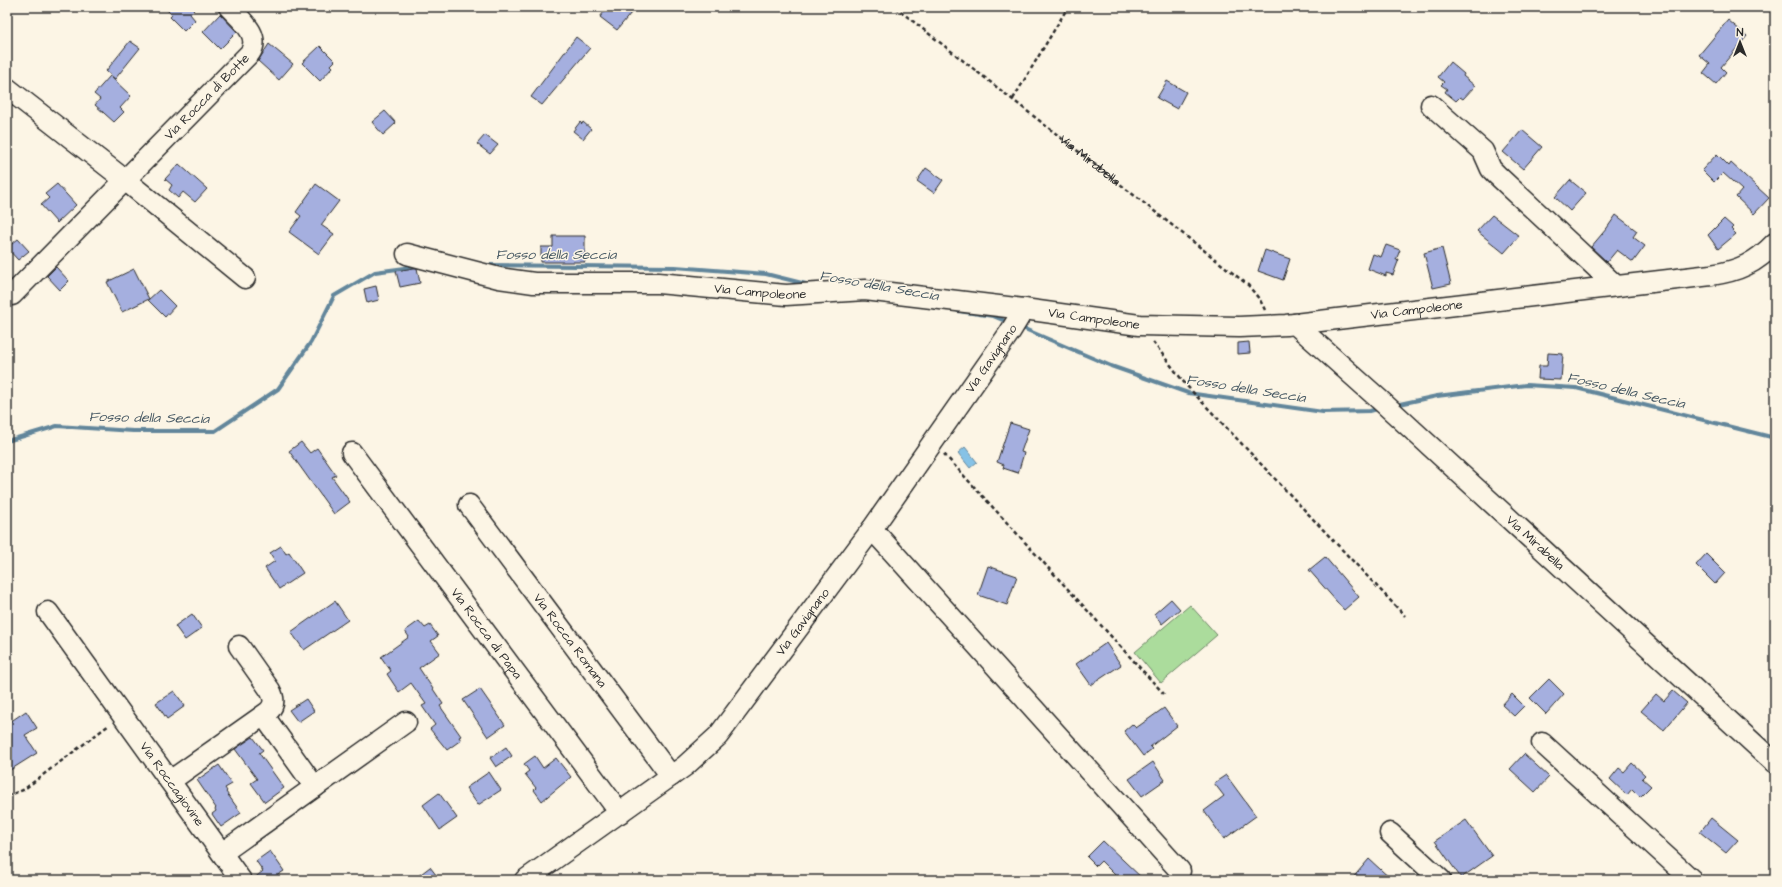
<svg xmlns="http://www.w3.org/2000/svg" width="1782" height="887" font-family="'Architects Daughter',sans-serif">
  <rect width="100%" height="100%" fill="#fcf5e5"/>
  <filter id="ink" filterUnits="userSpaceOnUse"><feTurbulence type="fractalNoise" baseFrequency=".025" numOctaves="2"/><feDisplacementMap in="SourceGraphic" scale="8" xChannelSelector="R" yChannelSelector="G"/><feConvolveMatrix kernelMatrix="1 2 1 2 8 2 1 2 1" color-interpolation-filters="sRGB"/></filter>
  <g filter="url(#ink)">
    <polygon fill="#abdc9c" stroke="#6b8464" points="1190,605 1217,635 1161,683 1135,652"/>
    <polygon fill="#86c2e6" stroke="#62869b" points="965,447 977,462 970,468 958,453"/>
    <g fill="none" stroke-linecap="round" stroke-linejoin="round">
      <g stroke="#62869b" stroke-width="4">
        <polyline points="484,265 675,267 766,274 810,285"/>
        <polyline points="958,311 993,316 1010,323"/>
        <polyline points="1020,327 1111,366 1188,393 1323,412 1370,411 1381,408"/>
        <polyline points="1395,405 1437,396 1526,385 1576,388 1775,438"/>
        <polyline points="7,441 57,426 133,431 215,431 278,389 311,342 334,296 375,272 420,266"/>
      </g>
    </g>
    <g fill="#a5afdf" stroke="#2b2b2b">
      <polygon points="164,7 197,7 190,14 195,20 184,31 170,17 172,15"/>
      <polygon points="608,7 636,7 617,30 600,17"/>
      <polygon points="220,14 237,32 220,49 203,32"/>
      <polygon points="1728,20 1747,36 1721,67 1726,72 1716,84 1703,73 1710,64 1699,55"/>
      <polygon points="576,37 590,48 542,105 531,97"/>
      <polygon points="130,41 140,48 115,79 106,71"/>
      <polygon points="269,44 293,64 279,80 258,61"/>
      <polygon points="320,46 335,61 331,65 333,67 320,81 302,63"/>
      <polygon points="1450,62 1464,74 1463,76 1475,86 1463,99 1460,97 1456,101 1445,92 1447,89 1441,85 1444,82 1438,77"/>
      <polygon points="110,76 131,96 120,108 124,112 114,122 95,105 100,99 94,94"/>
      <polygon points="1167,81 1186,92 1177,109 1157,98"/>
      <polygon points="385,111 396,123 383,135 372,122"/>
      <polygon points="580,122 582,124 583,122 591,129 583,139 573,131"/>
      <polygon points="1522,130 1542,147 1523,169 1503,152"/>
      <polygon points="485,135 498,145 490,154 477,144"/>
      <polygon points="1717,154 1729,166 1731,163 1769,198 1754,214 1736,197 1742,190 1723,173 1714,182 1702,170"/>
      <polygon points="179,164 207,189 195,202 183,192 178,198 169,190 172,185 165,179"/>
      <polygon points="926,168 943,180 934,193 917,181"/>
      <polygon points="1570,180 1586,193 1570,211 1555,197"/>
      <polygon points="57,184 76,205 57,223 41,205 49,198 45,194"/>
      <polygon points="316,184 339,201 321,225 334,234 319,254 289,232 301,216 296,212"/>
      <polygon points="1492,215 1519,236 1504,253 1477,231"/>
      <polygon points="1616,215 1637,231 1633,237 1645,246 1633,262 1617,250 1607,262 1591,247 1607,228"/>
      <polygon points="1724,219 1733,227 1731,229 1736,234 1718,249 1708,235"/>
      <polygon points="553,236 585,236 585,262 541,262 541,247 553,247"/>
      <polygon points="18,239 29,251 18,260 7,248"/>
      <polygon points="1386,245 1400,250 1396,260 1399,259 1393,275 1386,273 1386,276 1368,269 1373,254 1381,257"/>
      <polygon points="1442,248 1451,284 1433,288 1424,253"/>
      <polygon points="1265,250 1290,259 1283,280 1258,271"/>
      <polygon points="56,267 69,281 60,290 47,276"/>
      <polygon points="414,268 417,268 420,283 400,287 396,271"/>
      <polygon points="134,269 149,299 122,312 107,282"/>
      <polygon points="376,286 379,300 367,303 364,289"/>
      <polygon points="159,290 175,306 165,317 148,300"/>
      <polygon points="1249,342 1250,353 1238,354 1238,343"/>
      <polygon points="1548,353 1563,354 1561,380 1538,379 1539,366 1547,366"/>
      <polygon points="1010,423 1029,429 1021,452 1024,453 1018,473 1003,468 1004,465 997,462"/>
      <polygon points="301,442 310,453 317,448 336,475 332,477 350,502 334,514 289,451"/>
      <polygon points="281,546 286,554 289,552 303,573 279,589 265,568 275,561 270,553"/>
      <polygon points="1706,554 1725,573 1715,584 1696,565"/>
      <polygon points="1325,557 1359,597 1344,610 1309,570"/>
      <polygon points="988,566 1017,576 1007,605 978,595"/>
      <polygon points="1171,599 1180,609 1162,624 1154,614"/>
      <polygon points="335,601 348,620 304,650 291,632"/>
      <polygon points="192,614 202,628 185,640 175,626"/>
      <polygon points="419,621 425,628 430,625 438,636 431,641 440,653 419,668 443,704 440,706 461,736 459,737 461,740 447,750 430,729 435,725 422,706 426,704 411,683 399,692 387,674 391,671 381,657 409,637 405,631"/>
      <polygon points="1106,643 1121,665 1091,685 1076,664"/>
      <polygon points="1549,679 1564,694 1546,714 1530,698"/>
      <polygon points="480,689 505,725 488,737 463,700"/>
      <polygon points="174,691 185,706 167,719 156,703"/>
      <polygon points="1673,691 1687,703 1664,730 1641,711 1656,694 1664,701"/>
      <polygon points="1512,694 1524,706 1514,716 1502,705"/>
      <polygon points="306,699 314,711 298,722 289,710"/>
      <polygon points="1164,708 1177,726 1150,747 1152,749 1143,756 1124,731 1132,724 1136,728"/>
      <polygon points="26,711 37,728 25,735 37,753 7,772 7,724"/>
      <polygon points="253,737 263,750 259,753 284,788 265,802 251,783 257,779 235,749"/>
      <polygon points="506,747 512,756 496,767 490,758"/>
      <polygon points="1524,754 1549,777 1535,792 1510,769"/>
      <polygon points="535,756 543,768 556,758 571,777 542,801 534,790 536,788 525,774 529,771 524,764"/>
      <polygon points="1153,762 1165,780 1142,796 1129,779"/>
      <polygon points="1632,763 1645,775 1642,778 1651,786 1640,797 1632,789 1627,795 1610,779 1619,768 1624,772"/>
      <polygon points="219,765 232,784 225,788 227,791 226,792 241,813 221,827 212,814 216,811 215,809 216,808 197,780"/>
      <polygon points="489,772 501,790 478,805 466,788"/>
      <polygon points="1226,775 1256,816 1224,839 1204,811 1224,796 1214,783"/>
      <polygon points="439,793 457,818 440,830 423,805"/>
      <polygon points="1711,818 1738,840 1726,853 1700,832"/>
      <polygon points="1466,820 1492,856 1461,878 1435,841"/>
      <polygon points="1103,841 1144,880 1120,880 1101,861 1096,866 1087,857"/>
      <polygon points="270,851 284,871 270,880 252,880 263,871 256,861"/>
      <polygon points="1369,859 1392,880 1351,880"/>
      <polygon points="430,867 440,880 413,880"/>
    </g>
    <g fill="none" stroke-linecap="round" stroke-linejoin="round">
      <defs>
        <g id="minor">
          <polyline points="7,88 125,180 245,278"/>
          <polyline points="1431,105 1483,151 1491,169 1497,175 1616,286"/>
          <path id="s2" d="M407 254 499 278 534 283H658L786 295 865 290 1024 309 1139 325 1239 327 1286 325 1711 275C1739 271 1756 263 1775 243"/>
          <path id="s3" d="M12 295 250 53C262 35 240 19 229 7"/>
          <path id="s4" d="M1295 324 1380 400 1775 763"/>
          <path id="s5" d="M352 453 620 813"/>
          <path id="s6" d="M469 505 671 776"/>
          <polyline points="872,529 1180,871"/>
          <path id="s7" d="M48 612 241 880"/>
          <polyline points="269,723 315,787"/>
          <polyline points="1542,743 1692,880"/>
          <path d="M170 781 268 712C275 705 275 699 270 690L239 646"/>
          <polyline points="1390,833 1441,880"/>
          <polyline points="222,853 406,722"/>
          <path id="s8" d="M525 880 685 766 718 736 872 529 1010 332 1024 309"/>
        </g>
      </defs>
      <use href="#minor" stroke="#2b2b2b" stroke-width="23"/>
      <g stroke="#2b2b2b" stroke-width="2.5" stroke-dasharray="4 3" stroke-linecap="butt">
        <path id="s1" d="M895 7 1248 285 1260 300 1265 310"/>
        <polyline points="1013,99 1068,7"/>
        <polyline points="1153,342 1186,385 1405,616"/>
        <polyline points="944,454 1164,694"/>
        <polyline points="7,796 23,790 109,725"/>
      </g>
      <use href="#minor" stroke="#fcf5e5" stroke-width="20"/>
    </g>
  </g>
  <g text-anchor="middle" dominant-baseline="central" stroke-width="3" stroke-linejoin="round" paint-order="stroke">
    <g font-size="13" fill="#2b2b2b" stroke="#fcf5e5">
      <text stroke="none"><textPath href="#s3" startOffset="278">Via Rocca di Botte</textPath></text>
      <text stroke="none"><textPath href="#s1" startOffset="248">Via Mirabella</textPath></text>
      <text stroke="none"><textPath href="#s2" startOffset="357">Via Campoleone</textPath></text>
      <text stroke="none"><textPath href="#s2" startOffset="1017">Via Campoleone</textPath></text>
      <text stroke="none"><textPath href="#s2" startOffset="693">Via Campoleone</textPath></text>
      <text stroke="none"><textPath href="#s8" startOffset="707">Via Gavignano</textPath></text>
      <text stroke="none"><textPath href="#s4" startOffset="325">Via Mirabella</textPath></text>
      <text stroke="none"><textPath href="#s8" startOffset="383">Via Gavignano</textPath></text>
      <text stroke="none"><textPath href="#s5" startOffset="225">Via Rocca di Papa</textPath></text>
      <text stroke="none"><textPath href="#s6" startOffset="169">Via Rocca Romana</textPath></text>
      <text stroke="none"><textPath href="#s7" startOffset="212">Via Roccagiovine</textPath></text>
    </g>
    <g font-size="14" font-style="italic" fill="#465863" stroke="#fcf5e5">
      <text x="556" y="255">Fosso della Seccia</text>
      <text transform="translate(879 286) rotate(10)">Fosso della Seccia</text>
      <text transform="translate(1246 389) rotate(9)">Fosso della Seccia</text>
      <text transform="translate(1626 391) rotate(13)">Fosso della Seccia</text>
      <text transform="translate(149 418) rotate(1)">Fosso della Seccia</text>
    </g>
  </g>
  <rect width="1782" height="887" fill="none" stroke="#fcf5e5" stroke-width="24"/>
  <rect x="12" y="12" width="1758" height="863" fill="none" stroke="#2b2b2b" stroke-width="1.5" filter="url(#ink)"/>
  <g transform="translate(1740 42)" stroke="#fcf5e5" stroke-width="3" paint-order="stroke">
  <path d="M0-3L7 15L0 10L-7 15Z" fill="#2b2b2b"/>
  <text y="-6" font-size="11" font-weight="bold" text-anchor="middle" fill="#2b2b2b">N</text>
  </g>
</svg>
